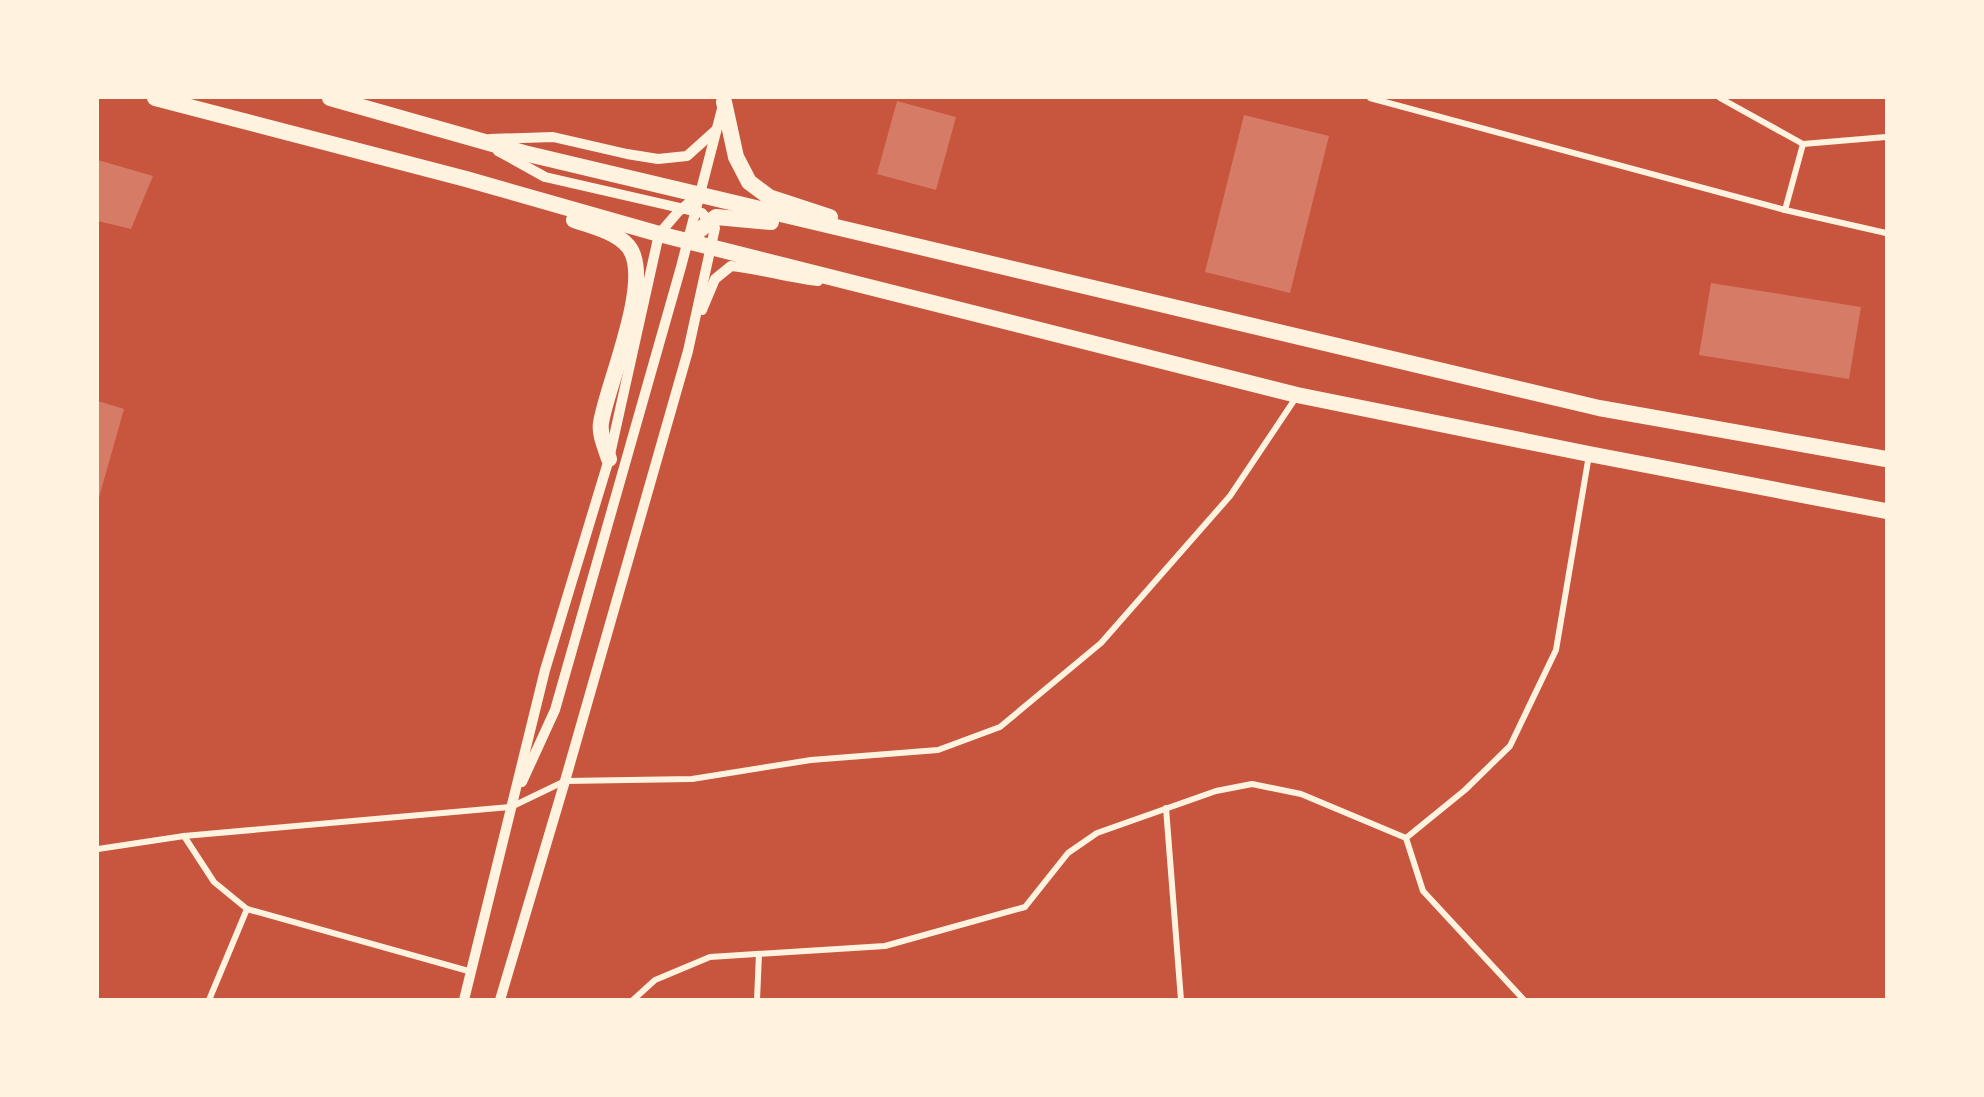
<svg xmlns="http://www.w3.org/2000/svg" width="1984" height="1097" font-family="Karla,sans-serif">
  <rect width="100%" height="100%" fill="#c8553d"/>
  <g fill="#d67c66">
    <polygon points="897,101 956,117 936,190 877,174"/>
    <polygon points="1244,115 1329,136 1290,293 1205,272"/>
    <polygon points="98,160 153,176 131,229 98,221"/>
    <polygon points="1711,283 1861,307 1849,379 1699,355"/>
    <polygon points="98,401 124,409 98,501"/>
  </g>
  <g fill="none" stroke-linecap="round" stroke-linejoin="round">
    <g stroke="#fff3e0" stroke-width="6">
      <polyline points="1370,98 1785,210 1886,233"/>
      <polyline points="1720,98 1803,144 1886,137"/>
      <polyline points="1785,210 1803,144"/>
      <polyline points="1166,808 1181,1000"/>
      <polyline points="184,836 214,882 247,909 472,972"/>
      <polyline points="1406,838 1465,790 1510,746 1556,650 1589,455"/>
      <polyline points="98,849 184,836 511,807 565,781 692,779 811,760 938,750 1000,727 1101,643 1230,496 1297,396"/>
      <polyline points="209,1000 247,909"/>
      <polyline points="633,1000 655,980 710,957 885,946 1025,907 1068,853 1097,833 1216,791 1252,784 1301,794 1406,838 1423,891 1524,1000"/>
      <polyline points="757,1000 759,954"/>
    </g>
    <g stroke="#fff3e0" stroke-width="10">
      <polyline points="490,139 553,137 627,154 658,159 687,156 716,130"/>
      <polyline points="498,151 545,177 702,213 715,228 688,351 565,781 500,1000"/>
      <path d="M702 310 715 279 731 266C761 269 789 278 818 281"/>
      <polyline points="522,782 555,710 681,267 723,105"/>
      <polyline points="464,1000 545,670 609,459 659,234 678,212 698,195"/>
    </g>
    <g stroke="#fff3e0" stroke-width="16">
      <polyline points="155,98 466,179 659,234 1297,395 1589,454 1886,511"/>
      <polyline points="330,98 524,153 1599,408 1886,459"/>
      <polyline points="724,102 736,157 749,182 769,197 830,217"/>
      <path d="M574 220C591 226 615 231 628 246 655 278 607 384 601 423 599 434 606 449 609 459"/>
      <polyline points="687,240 716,217 771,222"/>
    </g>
  </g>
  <rect width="1984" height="1097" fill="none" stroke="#fff3e0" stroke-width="198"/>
</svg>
